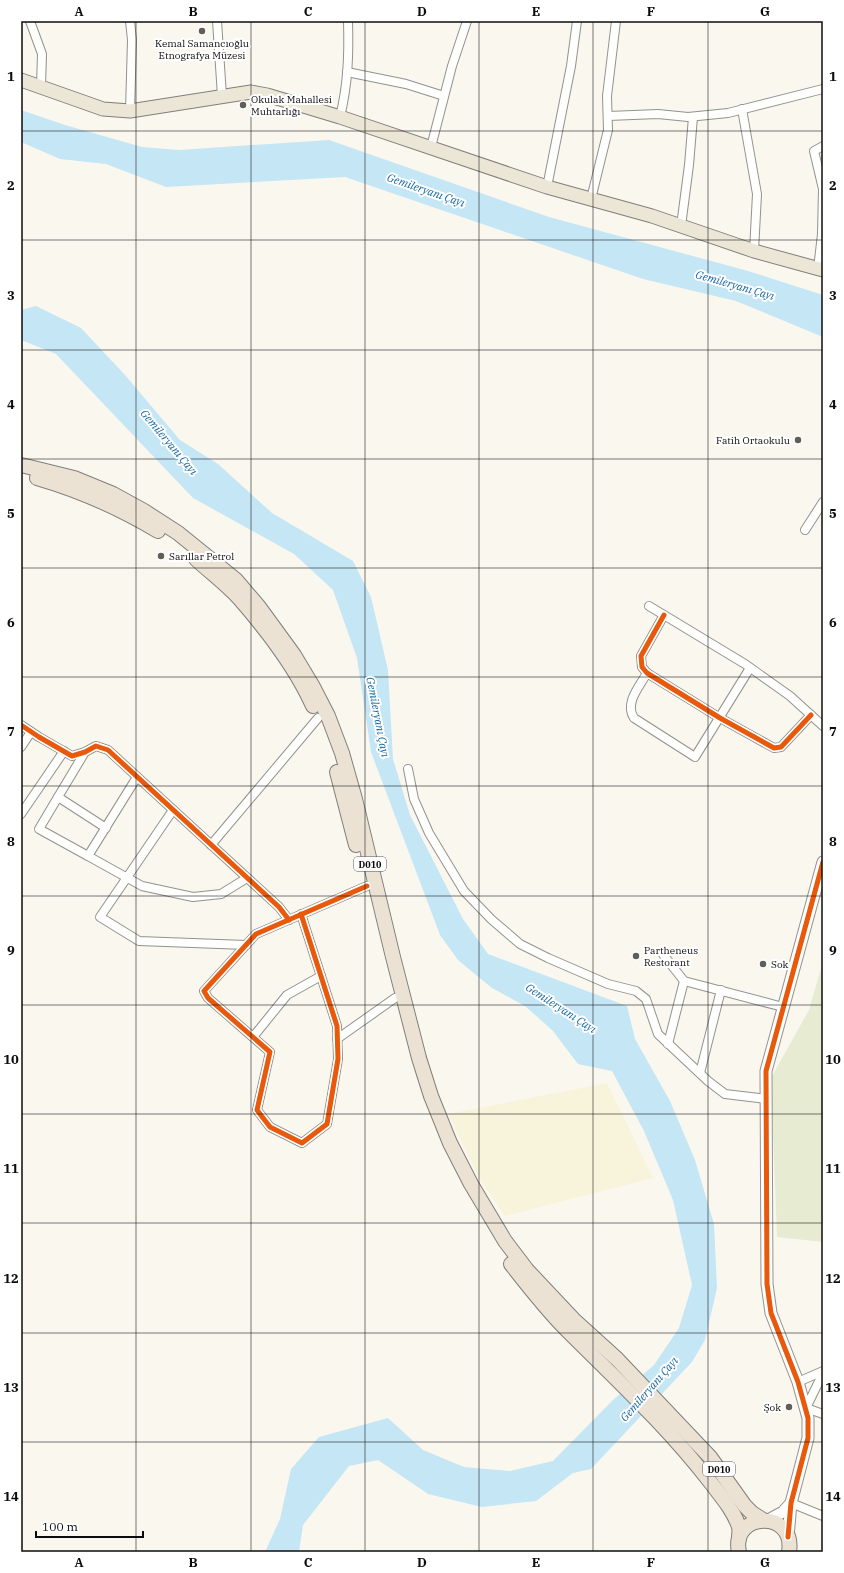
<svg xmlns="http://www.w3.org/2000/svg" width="844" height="1573" font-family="'IBM Plex Serif',serif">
  <rect width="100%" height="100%" fill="#faf7ef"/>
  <polygon fill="#f8f4db" points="607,1083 653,1178 505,1216 479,1178 448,1114"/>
  <polygon fill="#e6ebd2" points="823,962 823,1242 777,1237 771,1078 809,1010"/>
  <g fill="#c4e6f5">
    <polygon points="21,110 65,125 142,147 179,150 329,140 549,217 748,271 823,295 823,337 736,301 643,279 345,177 166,187 106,164 60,159 21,142"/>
    <polygon points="36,306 81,328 125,375 180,440 218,464 272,513 353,561 371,597 388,670 393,759 410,815 463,919 488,954 627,1006 635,1039 670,1101 695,1160 714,1224 717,1288 705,1340 692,1362 591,1469 573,1473 536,1501 482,1507 428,1494 378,1460 349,1466 303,1525 299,1552 265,1552 280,1519 291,1469 319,1437 388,1418 423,1450 464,1467 510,1471 553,1461 613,1400 654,1365 679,1328 692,1285 673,1200 644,1131 612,1071 578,1064 553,1031 525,1006 492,988 458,960 440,935 371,752 357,658 333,590 294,554 193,498 56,354 21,340 21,310"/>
  </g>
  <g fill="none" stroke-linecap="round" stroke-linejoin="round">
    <defs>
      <g id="minor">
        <polyline points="30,21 42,54 41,86"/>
        <polyline points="217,21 222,96"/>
        <polyline points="347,72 406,84 444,96"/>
        <polyline points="742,109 757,194 754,251"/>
        <polyline points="130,111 132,40 130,21"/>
        <polyline points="608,116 658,114 688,117 728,113 823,89"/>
        <path d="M340 117C348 84 349 55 348 21"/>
        <polyline points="431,147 452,66 467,21"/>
        <polyline points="547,187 571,66 577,21"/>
        <polyline points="591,199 608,130 607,96 616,21"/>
        <polyline points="681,226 689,165 693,117"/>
        <polyline points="818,269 822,234 823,189 814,151 823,146"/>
        <polyline points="805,530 823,502"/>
        <polyline points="649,606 745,664 790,696 823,726"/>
        <polyline points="664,615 641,656 642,667 647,673 720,718 774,748 781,747 811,715"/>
        <path d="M647 673C640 686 624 703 634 718L695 757 750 668"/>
        <polyline points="21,725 39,737 72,756 85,752 96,746 108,750 279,907 289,920"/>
        <polyline points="21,747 31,732"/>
        <polyline points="85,752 58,797 106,828"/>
        <polyline points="408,769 414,799 429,833 464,891 491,919 520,944 548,958 608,984 636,991 646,999 658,1034 708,1081 725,1094 767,1099"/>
        <polyline points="137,777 88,856 142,886 193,897 221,894 247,878"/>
        <polyline points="58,797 39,829 88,856"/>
        <polyline points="173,810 100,917 139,941 246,945"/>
        <polyline points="21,814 64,751"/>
        <polyline points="211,845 318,718"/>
        <polyline points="301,914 337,1026 338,1059 327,1124 302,1143 270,1127 257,1110 270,1052 208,998 204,991 256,934 367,886"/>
        <polyline points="662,953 684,981 783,1007"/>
        <polyline points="253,1037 287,995 321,976"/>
        <polyline points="337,1039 395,998"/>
        <polyline points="668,1044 684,981"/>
        <polyline points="700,1073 721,990"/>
        <polyline points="823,1373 806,1408 823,1414"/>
        <polyline points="798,1382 823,1371"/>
        <polyline points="791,1503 823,1516"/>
      </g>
      <g id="tertiary">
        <polyline points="768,1520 783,1512 791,1503"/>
        <polyline points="788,1537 791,1503 808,1438 808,1418 798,1382 771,1313 767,1284 766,1071 823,862"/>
      </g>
      <polyline id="primary" points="21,80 103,109 130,111 251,92 267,95 340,117 547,187 652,216 754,251 823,270"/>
      <g id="trunk">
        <polyline points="21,465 74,478 113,494 144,511 178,533 236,580 259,607 294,655 312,685 328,716 342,753 355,799 393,957 419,1058 431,1096 450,1143 471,1184 505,1241 527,1270 575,1321 617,1359 710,1457 745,1506 752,1513 763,1520"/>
        <path d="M37 478C82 491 118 507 158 531"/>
        <path d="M196 559C210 572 226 584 239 598 266 629 296 668 313 706"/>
        <polyline points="337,772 356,845"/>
        <path d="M511 1264C529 1287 546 1309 566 1329 616 1379 668 1427 711 1483 721 1496 734 1511 739 1527 740 1530 739 1535 739 1539"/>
        <path d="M739 1552C730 1512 796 1509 789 1552"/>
      </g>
    </defs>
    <use href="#minor" stroke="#93928e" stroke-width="10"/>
    <use href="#tertiary" stroke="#93928e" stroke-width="13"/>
    <use href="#primary" stroke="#807f7c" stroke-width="15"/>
    <use href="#trunk" stroke="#807f7c" stroke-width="16"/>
    <use href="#minor" stroke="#fefefd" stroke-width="8"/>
    <use href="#tertiary" stroke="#fefefd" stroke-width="11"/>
    <use href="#primary" stroke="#ece6d6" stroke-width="13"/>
    <use href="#trunk" stroke="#ebe2d4" stroke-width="14"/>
    <defs>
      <g id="cycleway">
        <polyline points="664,615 641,656 642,667 647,673 720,718 774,748 781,747 811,715"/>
        <polyline points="21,725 39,737 72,756 85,752 96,746 108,750 279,907 289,920"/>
        <polyline points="301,914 337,1026 338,1059 327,1124 302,1143 270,1127 257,1110 270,1052 208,998 204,991 256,934 367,886"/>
        <polyline points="788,1537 791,1503 808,1438 808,1418 798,1382 771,1313 767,1284 766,1071 823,862"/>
      </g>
    </defs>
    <use href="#cycleway" stroke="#fff" stroke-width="8"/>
    <use href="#cycleway" stroke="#e8590c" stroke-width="5"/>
  </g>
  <path fill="none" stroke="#0c0c0c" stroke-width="1" stroke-opacity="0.55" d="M136 21V1552M251 21V1552M365 21V1552M479 21V1552M593 21V1552M708 21V1552M21 131H823M21 240H823M21 350H823M21 459H823M21 568H823M21 677H823M21 786H823M21 896H823M21 1005H823M21 1114H823M21 1223H823M21 1333H823M21 1442H823"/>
  <g fill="#5f5e5b" stroke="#fff" stroke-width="1.5">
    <circle cx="202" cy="31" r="4"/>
    <circle cx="243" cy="105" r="4"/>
    <circle cx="798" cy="440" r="4"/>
    <circle cx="161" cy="556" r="4"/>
    <circle cx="636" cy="956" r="4"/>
    <circle cx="763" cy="964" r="4"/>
    <circle cx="789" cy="1407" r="4"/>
  </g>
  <g text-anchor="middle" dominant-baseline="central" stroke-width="4" stroke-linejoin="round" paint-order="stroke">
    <g fill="#fff" stroke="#555" stroke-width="1">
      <rect x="354" y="857" width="32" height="14" rx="3"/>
      <rect x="703" y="1462" width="32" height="14" rx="3"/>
    </g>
    <g font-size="9" font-weight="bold" fill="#0c0c0c">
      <text x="370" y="864">D010</text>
      <text x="719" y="1469">D010</text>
    </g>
    <g font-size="10" fill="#0c0c0c" stroke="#fff" text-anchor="start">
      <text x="202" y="43" text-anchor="middle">Kemal Samancıoğlu<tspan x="202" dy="12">Etnografya Müzesi</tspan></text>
      <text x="251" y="99">Okulak Mahallesi<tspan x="251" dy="12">Muhtarlığı</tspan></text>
      <text x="790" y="440" text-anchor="end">Fatih Ortaokulu</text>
      <text x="169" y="556">Sarıllar Petrol</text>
      <text x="644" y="950">Partheneus<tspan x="644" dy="12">Restorant</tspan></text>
      <text x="771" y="964">Sok</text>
      <text x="781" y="1407" text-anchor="end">Şok</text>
    </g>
    <g font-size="11" font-style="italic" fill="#1165a1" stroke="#fff">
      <text transform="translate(426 190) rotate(19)">Gemileryanı Çayı</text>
      <text transform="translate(735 285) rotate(16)">Gemileryanı Çayı</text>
      <text transform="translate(169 442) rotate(50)">Gemileryanı Çayı</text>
      <text transform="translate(378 717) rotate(79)">Gemileryanı Çayı</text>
      <text transform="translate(561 1008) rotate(33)">Gemileryanı Çayı</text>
      <text transform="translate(649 1389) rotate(-49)">Gemileryanı Çayı</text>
    </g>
  </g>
  <rect width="844" height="1573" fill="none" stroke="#ffffff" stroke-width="44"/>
  <path d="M36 1531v6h107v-6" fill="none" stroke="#0c0c0c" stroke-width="2"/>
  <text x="42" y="1531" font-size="12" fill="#0c0c0c" stroke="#ffffff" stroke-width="3" paint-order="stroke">100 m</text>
  <rect x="22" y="22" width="800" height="1529" fill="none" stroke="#0c0c0c" stroke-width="1.5"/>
  <g font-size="13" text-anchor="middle" font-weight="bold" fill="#0c0c0c">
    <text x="79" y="16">A</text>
    <text x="193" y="16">B</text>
    <text x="308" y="16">C</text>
    <text x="422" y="16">D</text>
    <text x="536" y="16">E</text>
    <text x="651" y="16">F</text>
    <text x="765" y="16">G</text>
    <text x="11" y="81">1</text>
    <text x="833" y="81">1</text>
    <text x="11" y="190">2</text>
    <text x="833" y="190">2</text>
    <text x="11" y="300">3</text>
    <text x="833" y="300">3</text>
    <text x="11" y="409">4</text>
    <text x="833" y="409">4</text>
    <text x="11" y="518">5</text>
    <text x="833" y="518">5</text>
    <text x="11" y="627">6</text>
    <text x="833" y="627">6</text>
    <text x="11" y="736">7</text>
    <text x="833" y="736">7</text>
    <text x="11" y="846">8</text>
    <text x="833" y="846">8</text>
    <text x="11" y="955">9</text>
    <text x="833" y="955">9</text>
    <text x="11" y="1064">10</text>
    <text x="833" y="1064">10</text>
    <text x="11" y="1173">11</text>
    <text x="833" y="1173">11</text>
    <text x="11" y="1283">12</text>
    <text x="833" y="1283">12</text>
    <text x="11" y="1392">13</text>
    <text x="833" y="1392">13</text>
    <text x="11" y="1501">14</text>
    <text x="833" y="1501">14</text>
    <text x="79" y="1567">A</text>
    <text x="193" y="1567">B</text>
    <text x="308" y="1567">C</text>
    <text x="422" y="1567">D</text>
    <text x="536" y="1567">E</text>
    <text x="651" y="1567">F</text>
    <text x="765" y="1567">G</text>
  </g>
</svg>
